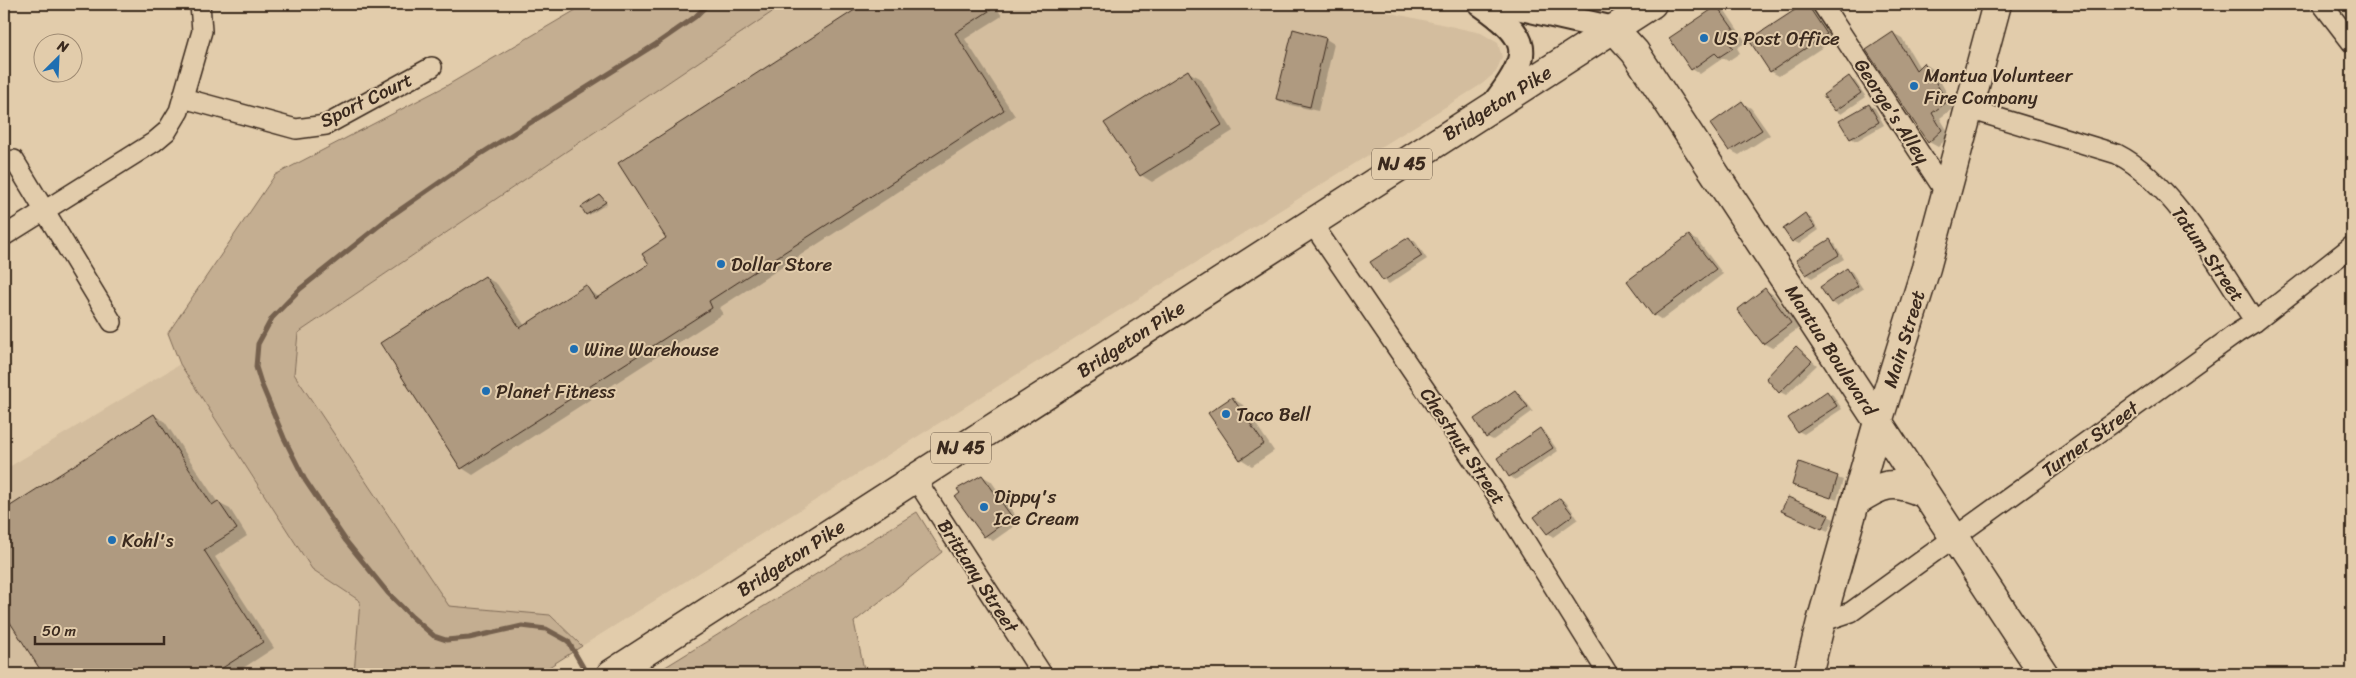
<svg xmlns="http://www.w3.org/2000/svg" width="2356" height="678" font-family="Sriracha,sans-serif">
  <rect width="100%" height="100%" fill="#e2ccab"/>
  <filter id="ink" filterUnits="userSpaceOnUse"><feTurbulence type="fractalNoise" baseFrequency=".02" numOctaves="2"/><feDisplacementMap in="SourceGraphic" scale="10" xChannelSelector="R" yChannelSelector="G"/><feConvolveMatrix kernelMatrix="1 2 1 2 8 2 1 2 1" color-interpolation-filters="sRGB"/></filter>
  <g filter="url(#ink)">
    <g fill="#d3bd9e">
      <polygon points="784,4 1351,4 1481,33 1498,43 1502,57 1496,72 1482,84 582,646 550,615 449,607 294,374 298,333"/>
      <polygon points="180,364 312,569 360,601 354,674 4,674 4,470"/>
    </g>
    <g fill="#c4ae91" stroke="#806c58">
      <polygon points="586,4 784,4 298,333 294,374 449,606 550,615 582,646 538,674 354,674 360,601 312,569 180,364 168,333 275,175 446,86"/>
      <polygon points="917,512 942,552 854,622 865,674 654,674"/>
    </g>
    <g fill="#0003">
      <polygon points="867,4 994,4 1002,16 965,39 1015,116 719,308 723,314 473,475 462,468 382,344 485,277 497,284 525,326 586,287 600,298 650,264 668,238 619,163"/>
      <polygon points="1806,4 1815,9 1835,39 1779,76 1770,71"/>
      <polygon points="1717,7 1726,12 1746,42 1737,48 1740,53 1728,61 1723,58 1700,74 1692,69"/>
      <polygon points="1294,31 1326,39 1334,44 1318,111 1286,104 1277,99"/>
      <polygon points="1893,33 1902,38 1920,68 1925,64 1933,69 1955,107 1940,118 1950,135 1938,147 1929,142 1868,50"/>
      <polygon points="1188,72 1200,78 1233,131 1152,182 1141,175 1106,123"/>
      <polygon points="1849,78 1855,81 1866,97 1841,114 1836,111 1825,95"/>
      <polygon points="1742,103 1751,108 1770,135 1739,155 1730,150"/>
      <polygon points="1869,105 1875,108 1884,125 1856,141 1851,138"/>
      <polygon points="600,196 607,204 589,215 587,214"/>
      <polygon points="1805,215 1811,218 1819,230 1799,244 1793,241"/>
      <polygon points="1689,237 1698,241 1723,274 1662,320 1654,315"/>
      <polygon points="1409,238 1415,241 1427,259 1389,284 1384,280"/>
      <polygon points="1830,241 1835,244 1844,259 1812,278 1807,275"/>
      <polygon points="1847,269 1852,272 1863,289 1837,306 1832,302"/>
      <polygon points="1765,290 1774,295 1799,328 1772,348 1763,343"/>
      <polygon points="1797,348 1817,365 1786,395 1780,392"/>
      <polygon points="1515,391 1521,395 1533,411 1493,440 1487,437"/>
      <polygon points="1827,392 1833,395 1842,409 1804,434 1798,431"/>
      <polygon points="1232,398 1243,405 1274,451 1252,466 1241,459"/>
      <polygon points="154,415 165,422 218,503 230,509 247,536 215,557 274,648 234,674 45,674 4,611 4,511"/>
      <polygon points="1540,429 1545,432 1558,451 1515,480 1510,476"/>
      <polygon points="1800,464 1843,480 1837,500 1799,487"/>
      <polygon points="982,476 991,481 1020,522 993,541 985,536"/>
      <polygon points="1560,499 1566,502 1578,519 1553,537 1548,533"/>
      <polygon points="1788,514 1828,516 1834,519 1828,531"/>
    </g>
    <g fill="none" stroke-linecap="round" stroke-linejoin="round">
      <polyline stroke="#74614e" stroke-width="5" points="587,674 568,641 546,629 522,626 469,638 446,640 434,636 412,617 388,593 346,541 305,480 284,438 261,383 256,367 258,344 272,318 300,289 391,216 479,155 656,44 695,17 708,4"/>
    </g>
    <g fill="#af9a80" stroke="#3b2a1e">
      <polygon points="864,4 988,4 992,9 955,33 1004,110 709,301 712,308 461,469 380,343 485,276 520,328 586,285 595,299 649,264 642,254 666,238 618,163"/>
      <polygon points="1804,4 1807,4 1827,34 1770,72 1749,40"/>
      <polygon points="1717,6 1739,37 1729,43 1733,48 1719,57 1715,53 1691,70 1669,38"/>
      <polygon points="1293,29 1326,38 1310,107 1276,99"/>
      <polygon points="1893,32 1916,70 1924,62 1947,102 1932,113 1942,130 1928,143 1866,50"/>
      <polygon points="1188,70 1222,125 1140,176 1104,123"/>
      <polygon points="1849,76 1861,93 1835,111 1823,95"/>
      <polygon points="1742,101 1762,130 1729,151 1710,124"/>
      <polygon points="1869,104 1879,122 1850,139 1839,121"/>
      <polygon points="600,195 606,202 586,215 581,207"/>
      <polygon points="1805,213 1815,227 1792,242 1783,229"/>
      <polygon points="1689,235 1716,269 1653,316 1627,281"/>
      <polygon points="1409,237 1422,256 1383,281 1370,262"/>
      <polygon points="1830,239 1839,255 1806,275 1796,260"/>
      <polygon points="1847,268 1858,286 1831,303 1820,287"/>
      <polygon points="1765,288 1791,323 1763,344 1737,310"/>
      <polygon points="1796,346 1812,361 1779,393 1766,378"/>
      <polygon points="1515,390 1528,407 1486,438 1474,419"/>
      <polygon points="1827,391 1837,406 1797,432 1788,418"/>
      <polygon points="1232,397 1264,444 1240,460 1208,413"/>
      <polygon points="154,414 212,505 218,501 237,529 204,550 263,642 213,674 43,674 4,613 4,510"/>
      <polygon points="1540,428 1553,448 1509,477 1497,458"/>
      <polygon points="1799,462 1838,476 1831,498 1792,485"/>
      <polygon points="982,475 1012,517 984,537 955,497 960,493 957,489"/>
      <polygon points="1788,497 1829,515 1822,529 1781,511"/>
      <polygon points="1560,498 1573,515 1547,534 1534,517"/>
    </g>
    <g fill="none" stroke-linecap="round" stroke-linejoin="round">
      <defs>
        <g id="minor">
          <polyline points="1822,4 1946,193"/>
          <polyline points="2322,4 2352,43"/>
          <polyline points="183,98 296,129 326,125 432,67"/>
          <path d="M1969 109 2117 154C2173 182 2221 270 2255 322"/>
          <polyline points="14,160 112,322"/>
          <polyline points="1311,222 1493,489 1608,674"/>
          <polyline points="4,236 154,142 167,131 179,111 202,31 200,4"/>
          <polyline points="915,478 1042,674"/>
          <polyline points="1821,622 1851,612 2237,333 2255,322 2352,246"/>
        </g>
        <g id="tertiary">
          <path d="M1481 4C1530 38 1533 53 1497 100"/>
          <polyline points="1504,4 1614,29"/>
        </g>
        <polyline id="secondary" points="1614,29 1635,52 2044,674"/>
        <g id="primary">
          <path d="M1856 501C1882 484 1894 479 1923 493"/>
          <polyline points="611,674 1652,4"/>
          <polyline points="1808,674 1821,622 1878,422 1926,268 1997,4"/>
        </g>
      </defs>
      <use href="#minor" stroke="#3b2a1e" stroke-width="22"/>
      <use href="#tertiary" stroke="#3b2a1e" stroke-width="28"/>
      <use href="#secondary" stroke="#3b2a1e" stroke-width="31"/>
      <use href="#primary" stroke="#3b2a1e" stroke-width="31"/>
      <use href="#minor" stroke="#e2ccab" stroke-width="19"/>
      <use href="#tertiary" stroke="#e2ccab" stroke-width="24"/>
      <use href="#secondary" stroke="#e2ccab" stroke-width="28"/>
      <use href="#primary" stroke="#e2ccab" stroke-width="28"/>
    </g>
  </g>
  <g fill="#1f6fb2" stroke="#e2ccab" stroke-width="2">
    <circle cx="1704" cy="38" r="5"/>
    <circle cx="1914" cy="86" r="5"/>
    <circle cx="721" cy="264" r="5"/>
    <circle cx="574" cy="349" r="5"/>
    <circle cx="486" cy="391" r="5"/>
    <circle cx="1226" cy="414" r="5"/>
    <circle cx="984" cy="507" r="5"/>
    <circle cx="112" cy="540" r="5"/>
  </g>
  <g text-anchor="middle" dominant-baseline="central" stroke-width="4" stroke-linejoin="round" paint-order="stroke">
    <g fill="#e2ccab" stroke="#6d5b48" stroke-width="1">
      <rect x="1372" y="148.5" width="60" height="31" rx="4"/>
      <rect x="931" y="432.5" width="60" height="31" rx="4"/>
    </g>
    <g font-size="18" font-weight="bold" fill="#3b2a1e">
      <text x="1402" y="164">NJ 45</text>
      <text x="961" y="448">NJ 45</text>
    </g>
    <g font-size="19" fill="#3b2a1e" stroke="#e2ccab" text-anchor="start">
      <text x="1714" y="38">US Post Office</text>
      <text x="1924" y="75">Mantua Volunteer<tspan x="1924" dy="22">Fire Company</tspan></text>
      <text x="731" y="264">Dollar Store</text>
      <text x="584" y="349">Wine Warehouse</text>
      <text x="496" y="391">Planet Fitness</text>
      <text x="1236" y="414">Taco Bell</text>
      <text x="994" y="496">Dippy's<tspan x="994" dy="22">Ice Cream</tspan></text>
      <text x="122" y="540">Kohl's</text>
    </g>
    <g font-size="19" fill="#3b2a1e" stroke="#e2ccab">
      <text transform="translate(366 100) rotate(-26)">Sport Court</text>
      <text transform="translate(1497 103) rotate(-32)">Bridgeton Pike</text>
      <text transform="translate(1892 111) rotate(57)">George's Alley</text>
      <text transform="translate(2208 254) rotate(55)">Tatum Street</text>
      <text transform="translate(1131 339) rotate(-33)">Bridgeton Pike</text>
      <text transform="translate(1904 339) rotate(-73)">Main Street</text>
      <text transform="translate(1831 350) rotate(57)">Mantua Boulevard</text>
      <text transform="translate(2090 439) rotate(-36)">Turner Street</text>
      <text transform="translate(1463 446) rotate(56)">Chestnut Street</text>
      <text transform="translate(791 558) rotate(-33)">Bridgeton Pike</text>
      <text transform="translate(978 576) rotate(57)">Brittany Street</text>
    </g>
  </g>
  <rect width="2356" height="678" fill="none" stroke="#e2ccab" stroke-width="20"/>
  <rect x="10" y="10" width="2336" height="658" fill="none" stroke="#3b2a1e" stroke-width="2" filter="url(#ink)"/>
  <g transform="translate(58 58) rotate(24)"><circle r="24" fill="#e2ccab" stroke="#9f8b73"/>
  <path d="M0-4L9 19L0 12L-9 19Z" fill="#1f6fb2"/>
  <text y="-8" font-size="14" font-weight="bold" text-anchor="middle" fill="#3b2a1e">N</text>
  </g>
  <path d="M35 636v8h129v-8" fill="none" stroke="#3b2a1e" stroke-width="2.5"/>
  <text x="42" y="636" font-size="15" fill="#3b2a1e" stroke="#e2ccab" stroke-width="4" paint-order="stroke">50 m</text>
</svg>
